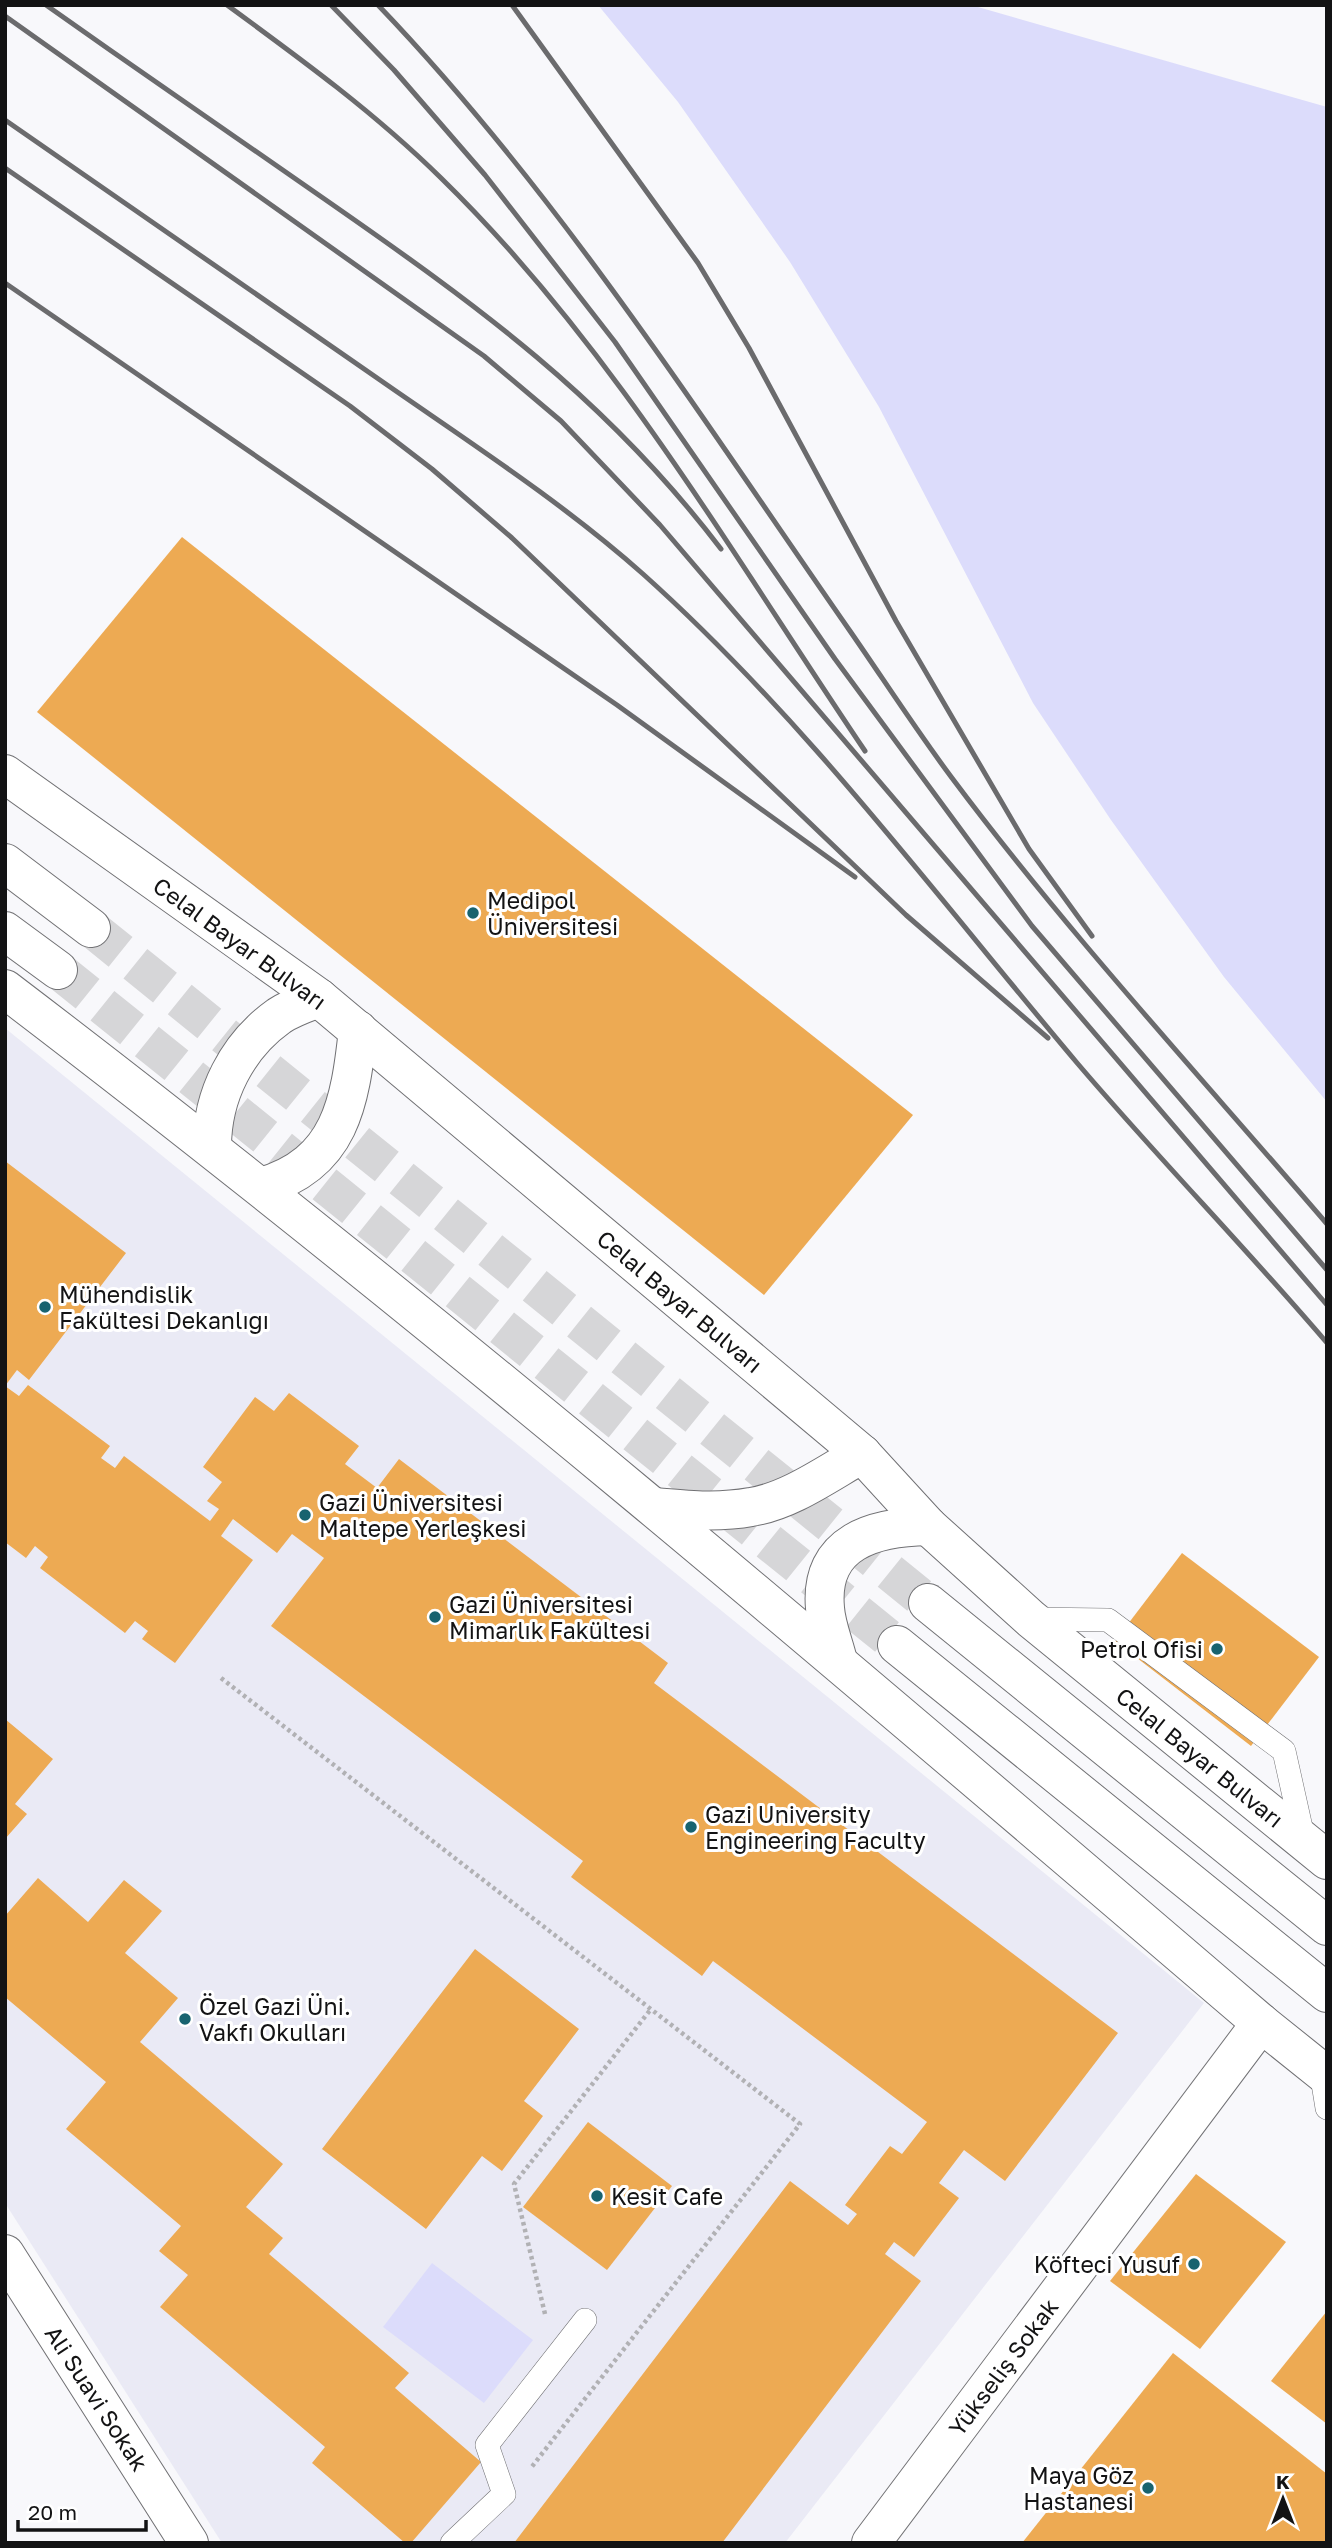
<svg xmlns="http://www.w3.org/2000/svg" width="1332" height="2548" font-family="'Golos Text',sans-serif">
  <rect width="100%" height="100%" fill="#f8f8fb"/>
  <polygon fill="#eaeaf5" points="5,1028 1204,2003 785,2543 222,2543 5,2203"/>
  <g fill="#dcdcfb">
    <polygon points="598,5 971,5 1327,107 1327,1102 1224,977 1111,820 1033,703 879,407 790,262 678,102"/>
    <polygon points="432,2263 533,2340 484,2403 383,2327"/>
  </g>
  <g fill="#edaa53">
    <polygon points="182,537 913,1115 764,1295 37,712"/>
    <polygon points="5,1161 126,1253 29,1380 17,1370 5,1386 19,1396 28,1385 110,1446 101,1458 115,1468 124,1456 210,1521 219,1509 207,1501 222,1482 203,1467 255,1397 274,1411 289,1393 359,1446 345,1464 377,1488 399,1459 668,1663 654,1683 1118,2033 1005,2181 964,2150 939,2183 959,2198 914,2257 894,2242 885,2254 921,2281 722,2543 514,2543 790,2181 848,2225 857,2214 845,2205 890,2146 902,2154 927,2122 713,1961 702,1976 571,1877 583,1861 271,1626 324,1558 292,1534 277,1553 233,1519 221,1536 253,1560 175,1663 142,1639 148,1631 135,1621 125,1633 40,1568 48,1557 35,1546 26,1558 5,1542"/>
    <polygon points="1182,1553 1319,1657 1251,1746 1115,1641"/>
    <polygon points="5,1719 53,1759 15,1804 27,1814 5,1839"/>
    <polygon points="38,1878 88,1922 124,1880 162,1911 125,1953 178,1998 140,2042 283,2164 246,2207 283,2238 269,2254 409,2373 395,2388 481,2462 411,2543 405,2543 312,2463 325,2447 160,2307 188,2275 159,2251 181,2226 66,2129 106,2082 5,1997 5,1916"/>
    <polygon points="475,1949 579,2029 524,2101 543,2116 502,2171 482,2156 426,2229 322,2149"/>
    <polygon points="588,2122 672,2186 607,2270 523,2207"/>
    <polygon points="1196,2174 1286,2242 1200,2349 1110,2281"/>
    <polygon points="1327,2311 1327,2424 1271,2381"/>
    <polygon points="1173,2353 1327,2474 1327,2543 1022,2543"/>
  </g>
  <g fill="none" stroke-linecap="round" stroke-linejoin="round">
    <g stroke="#d6d6d8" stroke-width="38" stroke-dasharray="38 19" stroke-linecap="butt">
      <polyline points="91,928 928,1603"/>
      <polyline points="58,970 897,1645"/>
    </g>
    <defs>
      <g id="lane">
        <polyline points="1031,1619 1108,1620 1284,1751 1304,1841"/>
        <polyline points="1321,2071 1327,2108"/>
        <polyline points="452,2543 504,2494 487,2445 585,2320"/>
      </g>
      <g id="street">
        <polyline points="5,2254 189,2543"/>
        <polyline points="871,2543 1261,2023"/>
      </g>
      <g id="primary">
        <polyline points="5,774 319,998 862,1454 928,1526 1031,1619 1327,1860"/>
        <polyline points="5,863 91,928"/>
        <polyline points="5,931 58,970"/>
        <path d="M5 989C437 1318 849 1670 1261 2023L1327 2076"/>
        <path d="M212 1147C212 1095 237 1046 279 1016 291 1008 306 1003 319 998"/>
        <path d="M261 1187C341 1164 350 1102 358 1030"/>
        <path d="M654 1507C686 1510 718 1513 751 1507 790 1501 828 1473 862 1454"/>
        <polyline points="928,1603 1327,1926"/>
        <polyline points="897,1645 1327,1993"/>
        <path d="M838 1661C834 1644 826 1625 825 1608 819 1541 875 1527 928 1526"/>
      </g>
    </defs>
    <use href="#lane" stroke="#717174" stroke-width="24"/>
    <use href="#street" stroke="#717174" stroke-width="40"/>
    <use href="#primary" stroke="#717174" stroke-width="40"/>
    <g stroke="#b1b1b4" stroke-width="4.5" stroke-dasharray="3.5 3.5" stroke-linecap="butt">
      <polyline points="221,1678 800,2124 530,2469"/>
      <polyline points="545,2314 514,2184 651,2009"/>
    </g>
    <use href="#lane" stroke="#fff" stroke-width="23"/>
    <use href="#street" stroke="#fff" stroke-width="38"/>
    <use href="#primary" stroke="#fff" stroke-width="38"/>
    <g stroke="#6b6b6d" stroke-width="5">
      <path d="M46 5C138 70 231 134 323 198 477 305 606 398 721 549"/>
      <path d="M227 5C301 59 375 113 441 178 612 345 732 554 865 751"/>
      <polyline points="331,5 394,70 485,175 615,342 835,659 1032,926 1327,1270"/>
      <path d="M378 5C559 194 701 417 850 631 884 680 916 730 952 778 1068 933 1201 1077 1327 1224"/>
      <polyline points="512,5 698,263 749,348 896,621 1029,849 1092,936"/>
      <polyline points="5,16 484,356 561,421 660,525 1327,1305"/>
      <path d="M5 120C130 207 255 293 380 380 469 442 562 502 643 574 807 721 937 897 1078 1064 1159 1159 1246 1248 1327 1343"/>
      <polyline points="5,168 350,406 432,469 512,538 906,915 1048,1038"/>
      <polyline points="5,283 617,705 855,877"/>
    </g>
  </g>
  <g fill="#18636f" stroke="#fff" stroke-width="2.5">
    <circle cx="473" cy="913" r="7"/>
    <circle cx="45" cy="1307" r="7"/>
    <circle cx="305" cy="1515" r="7"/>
    <circle cx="435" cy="1617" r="7"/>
    <circle cx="1217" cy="1649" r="7"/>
    <circle cx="691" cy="1827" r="7"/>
    <circle cx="185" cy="2019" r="7"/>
    <circle cx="597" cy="2196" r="7"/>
    <circle cx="1194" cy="2264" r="7"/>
    <circle cx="1148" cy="2488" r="7"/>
  </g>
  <g text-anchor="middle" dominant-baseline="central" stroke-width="6" stroke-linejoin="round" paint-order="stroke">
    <g font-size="23" fill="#131314" stroke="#fff" text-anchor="start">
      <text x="487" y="900">Medipol<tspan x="487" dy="26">Üniversitesi</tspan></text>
      <text x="59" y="1294">Mühendislik<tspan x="59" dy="26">Fakültesi Dekanlığı</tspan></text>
      <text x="319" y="1502">Gazi Üniversitesi<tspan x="319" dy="26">Maltepe Yerleşkesi</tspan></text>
      <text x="449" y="1604">Gazi Üniversitesi<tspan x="449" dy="26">Mimarlık Fakültesi</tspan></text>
      <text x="1203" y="1649" text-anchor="end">Petrol Ofisi</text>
      <text x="705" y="1814">Gazi University<tspan x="705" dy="26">Engineering Faculty</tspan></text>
      <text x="199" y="2006">Özel Gazi Üni.<tspan x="199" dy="26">Vakfı Okulları</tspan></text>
      <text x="611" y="2196">Kesit Cafe</text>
      <text x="1180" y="2264" text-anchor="end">Köfteci Yusuf</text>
      <text x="1134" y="2475" text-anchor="end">Maya Göz<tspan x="1134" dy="26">Hastanesi</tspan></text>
    </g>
    <g font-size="23" fill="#131314" stroke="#fff">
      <text transform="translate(240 943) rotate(36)">Celal Bayar Bulvarı</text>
      <text transform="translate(680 1301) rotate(40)">Celal Bayar Bulvarı</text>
      <text transform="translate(1200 1757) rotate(39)">Celal Bayar Bulvarı</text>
      <text transform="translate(1003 2367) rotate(-53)">Yükseliş Sokak</text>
      <text transform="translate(97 2398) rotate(57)">Ali Suavi Sokak</text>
    </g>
  </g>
  <rect width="1332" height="2548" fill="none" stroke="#131314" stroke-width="14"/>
  <g transform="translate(1283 2499)" stroke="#ffffff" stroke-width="5" paint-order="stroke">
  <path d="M0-5L12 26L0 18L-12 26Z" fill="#131314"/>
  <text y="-10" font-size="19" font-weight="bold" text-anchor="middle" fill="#131314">K</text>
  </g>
  <path d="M18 2520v10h128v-10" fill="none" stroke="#131314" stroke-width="3.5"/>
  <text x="28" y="2520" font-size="21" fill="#131314" stroke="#ffffff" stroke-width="5" paint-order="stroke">20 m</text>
</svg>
